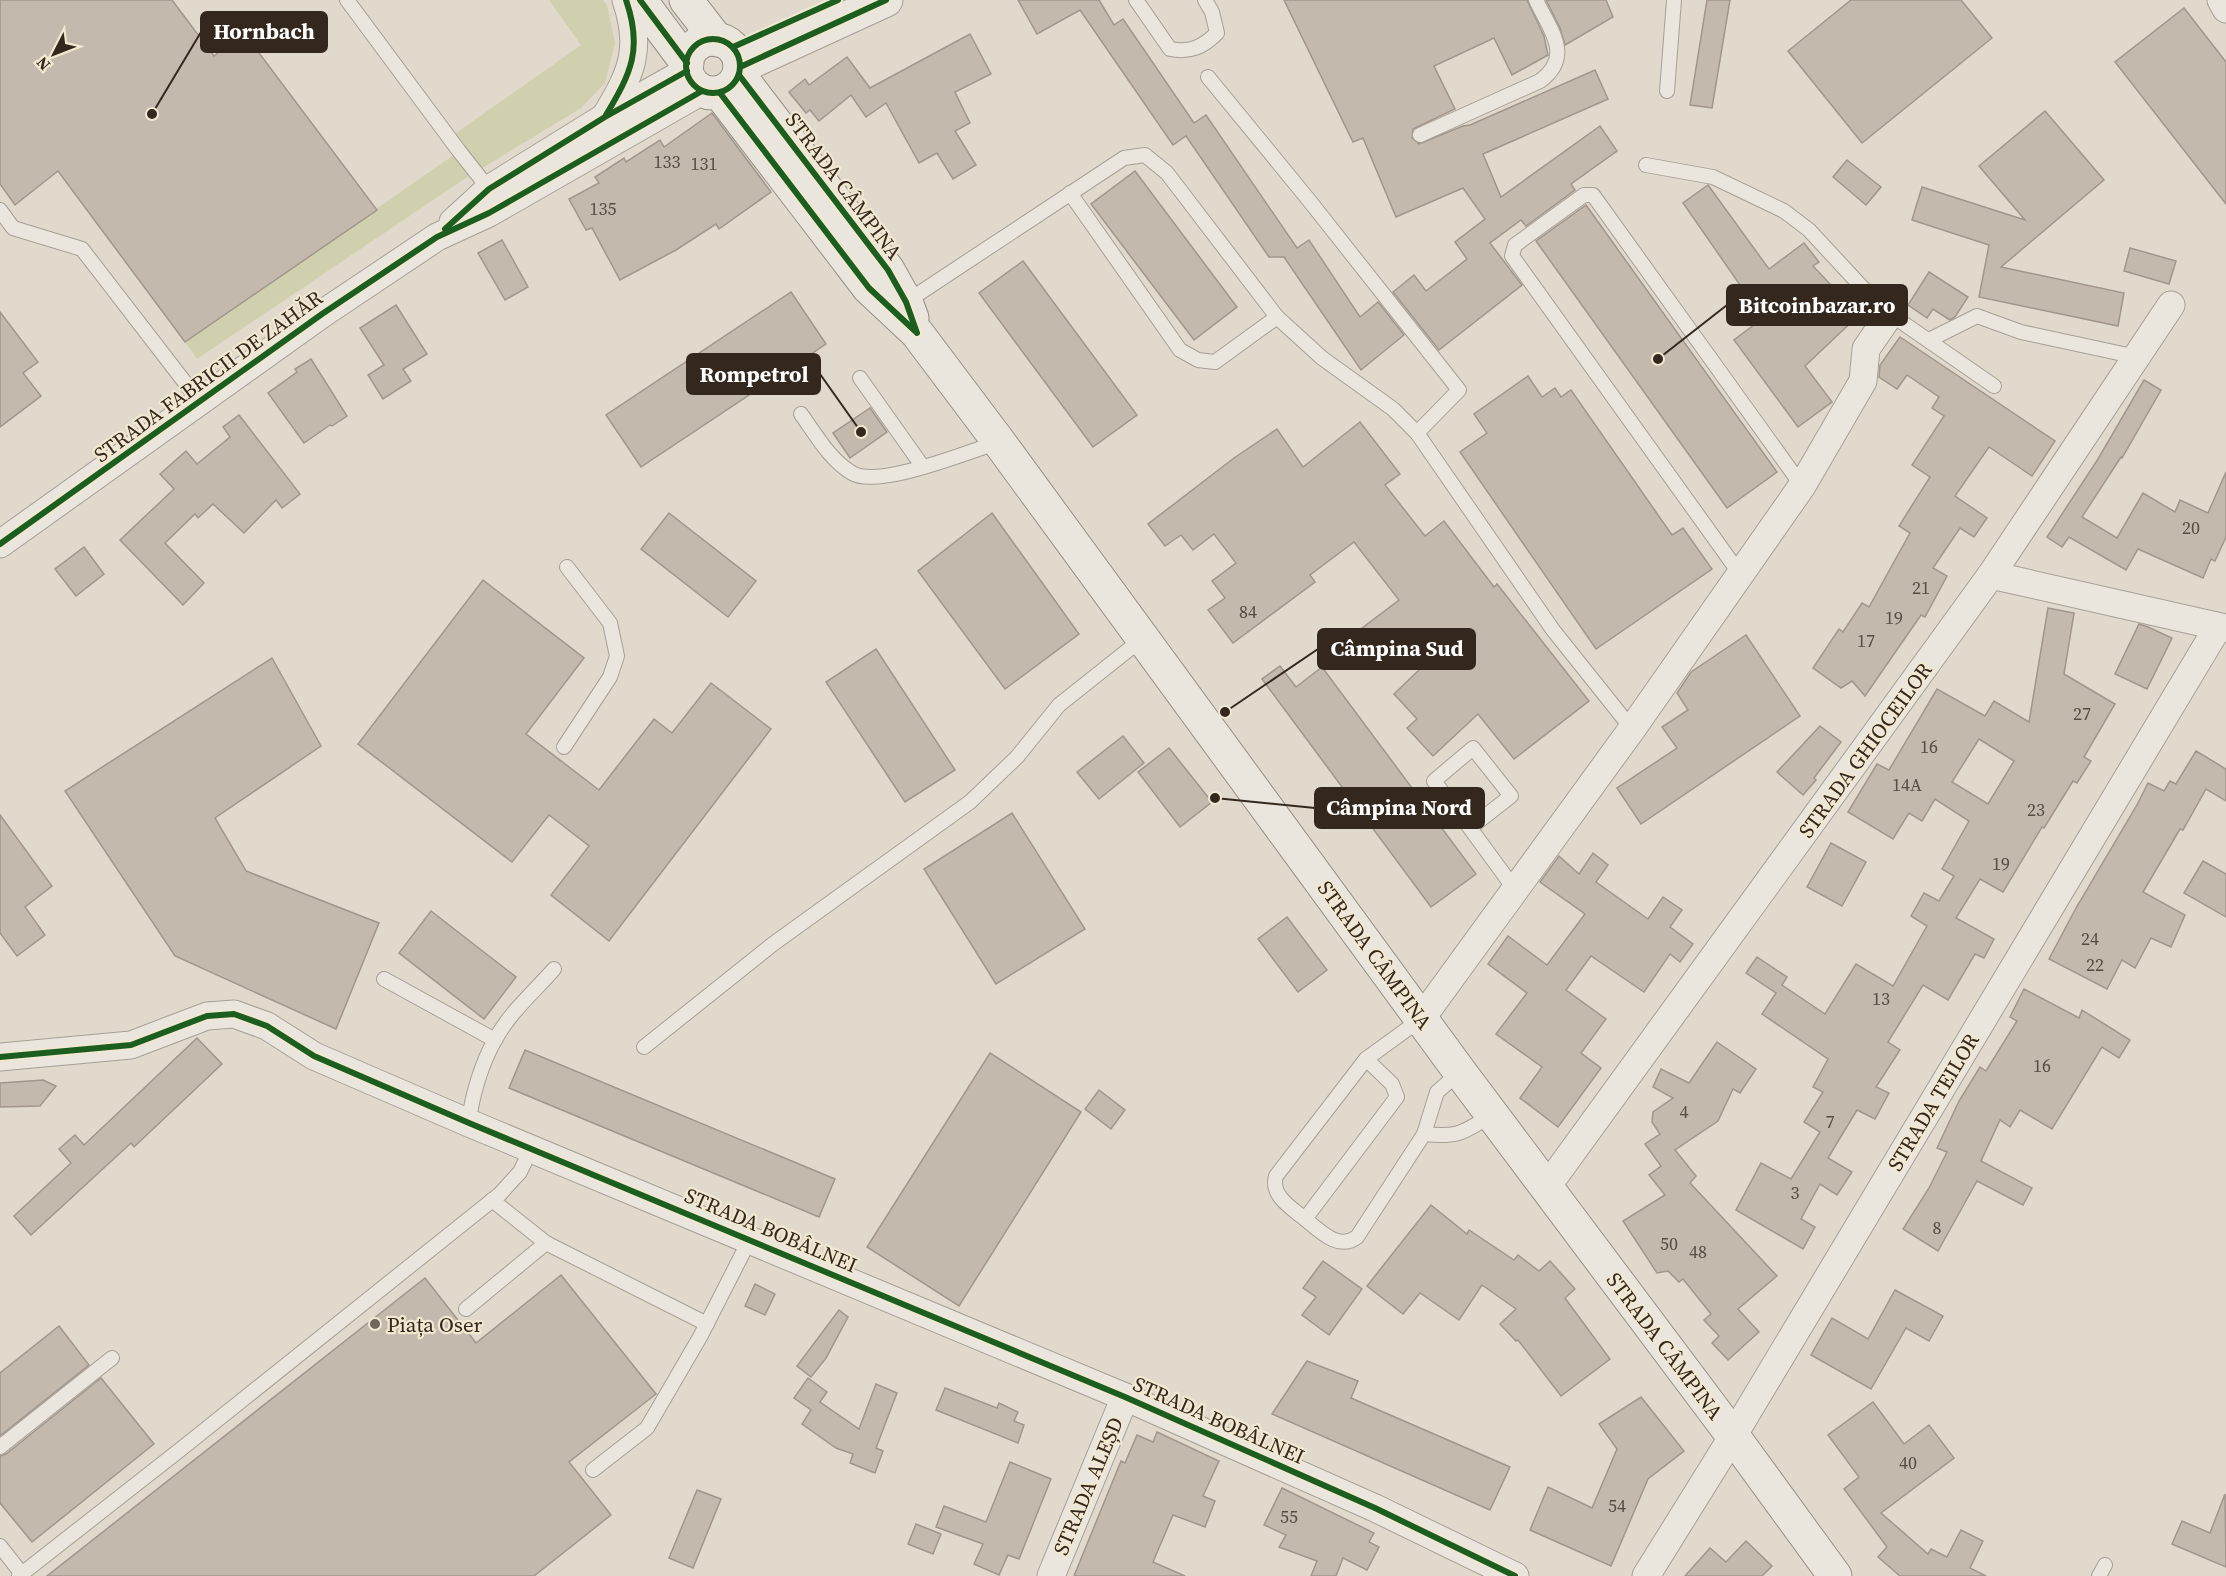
<svg xmlns="http://www.w3.org/2000/svg" width="2226" height="1576" font-family="'Source Serif 4',serif">
  <rect width="100%" height="100%" fill="#e1dacc"/>
  <polygon fill="#d0d0af" points="549,0 603,0 607,5 615,43 605,83 581,108 463,180 197,359 185,342 458,152 449,138 581,45"/>
  <g fill="#c4b9ad" stroke="#a1968c" stroke-width="1.5" fill-rule="evenodd">
    <polygon points="0,0 172,0 214,56 244,33 377,210 185,342 58,171 15,205 0,184"/>
    <polygon points="1018,0 1099,0 1114,25 1123,19 1194,123 1206,115 1297,248 1309,240 1360,317 1378,302 1404,335 1361,370 1284,257 1269,257 1186,136 1173,145 1080,10 1037,34"/>
    <polygon points="1284,0 1527,0 1544,36 1548,55 1512,75 1494,38 1434,66 1455,109 1413,129 1412,138 1419,144 1463,126 1470,125 1595,70 1608,99 1483,154 1501,197 1600,126 1617,151 1571,184 1575,190 1526,226 1521,220 1490,243 1522,285 1439,350 1393,292 1414,275 1426,291 1467,259 1455,242 1485,219 1463,188 1396,217 1363,138 1353,142"/>
    <polygon points="1546,0 1606,0 1613,17 1565,45 1560,28"/>
    <polygon points="1707,0 1730,0 1712,108 1690,105"/>
    <polygon points="1851,0 1961,0 1992,38 1862,143 1788,51"/>
    <polygon points="2184,8 2226,62 2226,204 2115,62"/>
    <polygon points="970,34 991,74 955,92 970,123 955,131 976,165 953,179 937,153 919,163 886,103 866,117 851,95 819,121 810,110 806,113 789,92 805,79 809,85 847,57 870,88"/>
    <polygon points="2045,111 2104,180 2001,267 2124,293 2118,326 1979,297 1989,245 1912,220 1922,187 2025,220 1979,166"/>
    <polygon points="712,113 771,192 719,229 716,224 676,250 620,280 592,228 586,230 569,199 599,183 595,177 624,158 626,162 660,140 664,147"/>
    <polygon points="1847,160 1881,187 1866,205 1833,177"/>
    <polygon points="1135,171 1237,307 1194,340 1091,204"/>
    <polygon points="1708,185 1769,269 1804,243 1819,262 1813,266 1859,315 1805,366 1832,402 1798,427 1734,340 1763,318 1683,203"/>
    <polygon points="1586,205 1777,472 1727,508 1536,241"/>
    <polygon points="502,240 528,287 505,300 478,253"/>
    <polygon points="2130,248 2176,261 2169,284 2124,271"/>
    <polygon points="1023,261 1137,415 1093,447 979,293"/>
    <polygon points="1929,272 1968,297 1955,317 1950,320 1933,309 1927,318 1908,305"/>
    <polygon points="791,292 826,344 641,467 606,415"/>
    <polygon points="396,305 427,354 403,369 411,381 383,399 368,375 384,365 360,328"/>
    <polygon points="0,312 38,362 23,373 41,396 0,427"/>
    <polygon points="1900,337 2055,441 2032,476 1989,447 1955,496 1987,518 1974,537 1960,528 1933,568 1947,576 1925,617 1921,615 1865,696 1852,681 1841,688 1813,668 1839,629 1843,632 1862,603 1869,607 1910,533 1899,526 1930,477 1912,465 1944,416 1932,408 1939,397 1907,375 1897,389 1879,377 1880,365"/>
    <polygon points="311,359 347,416 332,426 330,425 304,443 268,393 297,372 295,369"/>
    <polygon points="1528,376 1542,397 1555,388 1561,397 1571,390 1672,535 1683,528 1712,569 1596,649 1460,452 1487,433 1474,414"/>
    <polygon points="2144,380 2161,390 2122,458 2121,457 2082,517 2117,538 2143,493 2175,512 2180,500 2208,513 2226,472 2226,537 2215,561 2211,559 2203,578 2138,549 2126,570 2069,537 2062,547 2047,537 2098,459"/>
    <polygon points="870,408 887,432 850,458 833,433"/>
    <polygon points="239,415 300,494 282,508 276,500 244,533 213,504 198,518 195,514 165,543 204,583 183,605 120,540 174,489 160,474 186,451 197,464 230,437 223,427"/>
    <polygon points="1360,422 1400,474 1385,485 1425,536 1444,521 1494,587 1497,584 1589,701 1514,759 1478,714 1433,756 1407,728 1417,719 1394,694 1419,670 1395,636 1373,653 1357,632 1399,600 1354,542 1310,575 1315,582 1233,643 1208,610 1225,598 1212,581 1236,563 1214,534 1193,550 1181,535 1165,546 1148,524 1234,458 1277,429 1303,467"/>
    <polygon points="669,513 756,581 728,617 641,549"/>
    <polygon points="992,513 1079,634 1005,689 918,571"/>
    <polygon points="84,547 104,574 76,596 55,569"/>
    <polygon points="483,580 584,658 526,734 599,790 654,719 672,733 711,683 771,729 609,941 551,895 589,846 549,815 512,862 358,744"/>
    <path d="M2048 608 2074 613 2064 674 2115 704 2084 757 2091 761 2077 783 2073 781 2044 828 2042 827 2003 892 1980 879 1956 918 1994 939 1984 958 1975 954 1948 1000 1923 985 1888 1042 1900 1050 1876 1087 1889 1093 1875 1119 1857 1110 1828 1158 1852 1172 1837 1195 1820 1184 1801 1219 1815 1227 1803 1249 1736 1210 1761 1163 1791 1179 1820 1132 1804 1122 1823 1092 1813 1087 1828 1059 1762 1014 1776 993 1746 973 1757 957 1787 977 1782 985 1825 1014 1856 964 1893 986 1927 926 1911 916 1924 893 1939 901 1954 876 1942 869 1969 821 1935 799 1922 821 1909 813 1893 839 1848 812 1877 764 1889 770 1937 689 1985 716 1994 701 2029 722ZM1979 739 2014 761 1988 804 1952 782Z"/>
    <polygon points="2139,624 2148,627 2172,638 2147,689 2115,674"/>
    <polygon points="1746,635 1800,716 1641,824 1617,788 1677,748 1662,727 1688,710 1677,693 1691,672"/>
    <polygon points="876,649 955,770 905,802 826,682"/>
    <polygon points="272,658 321,746 215,818 246,871 379,923 336,1029 175,956 65,791"/>
    <polygon points="1280,666 1296,687 1322,667 1476,874 1431,907 1262,679"/>
    <polygon points="1820,726 1841,742 1814,778 1816,780 1803,795 1777,772"/>
    <polygon points="1123,736 1144,763 1099,799 1077,772"/>
    <polygon points="1169,748 1212,802 1180,827 1138,772"/>
    <polygon points="2196,751 2226,769 2226,801 2206,789 2183,830 2180,829 2143,892 2185,915 2171,947 2151,938 2135,968 2122,960 2107,989 2049,959 2076,908 2137,805 2148,783 2164,791 2170,781 2176,784"/>
    <polygon points="1012,813 1085,929 996,984 924,869"/>
    <polygon points="0,815 52,886 25,907 45,935 17,956 0,933"/>
    <polygon points="1831,843 1866,862 1842,906 1807,887"/>
    <polygon points="1593,853 1608,865 1596,882 1648,919 1663,897 1682,910 1670,927 1693,944 1680,962 1670,954 1644,992 1591,956 1566,990 1606,1019 1581,1053 1601,1068 1558,1127 1520,1098 1542,1067 1496,1034 1527,993 1488,964 1508,936 1547,965 1585,914 1540,882 1559,856 1579,874"/>
    <polygon points="2203,861 2226,874 2226,917 2184,893"/>
    <polygon points="431,911 516,977 484,1019 399,953"/>
    <polygon points="1287,917 1327,970 1298,992 1258,939"/>
    <polygon points="2024,989 2079,1018 2082,1010 2130,1040 2119,1058 2102,1047 2052,1129 2020,1110 2010,1127 2000,1120 1981,1161 2032,1188 2023,1205 1977,1181 1938,1251 1903,1229 1929,1188 1947,1152 1937,1148 1959,1101 1980,1067 1986,1071 2017,1021 2010,1017"/>
    <polygon points="197,1038 222,1064 134,1147 131,1143 31,1235 14,1216 71,1163 59,1149 75,1135 84,1145"/>
    <polygon points="1717,1042 1756,1069 1740,1093 1733,1089 1718,1121 1675,1150 1696,1176 1690,1183 1777,1276 1738,1309 1759,1332 1728,1360 1712,1343 1719,1336 1704,1320 1711,1314 1683,1279 1679,1282 1668,1271 1657,1273 1623,1221 1665,1195 1649,1175 1661,1166 1645,1144 1660,1134 1652,1122 1653,1112 1673,1098 1653,1087 1661,1069 1689,1083"/>
    <polygon points="525,1050 835,1179 819,1217 509,1088"/>
    <polygon points="990,1053 1081,1112 959,1306 867,1247"/>
    <polygon points="43,1080 56,1086 40,1106 0,1107 0,1083"/>
    <polygon points="1099,1090 1125,1110 1111,1129 1085,1109"/>
    <polygon points="1431,1205 1467,1234 1469,1230 1514,1260 1518,1255 1539,1271 1550,1261 1575,1289 1565,1298 1610,1359 1561,1396 1518,1340 1516,1341 1500,1324 1516,1309 1482,1285 1459,1320 1420,1293 1403,1314 1367,1286"/>
    <polygon points="1323,1261 1362,1289 1329,1335 1302,1315 1316,1297 1303,1288"/>
    <polygon points="561,1275 656,1394 569,1462 611,1515 534,1576 47,1576 425,1278 476,1343"/>
    <polygon points="755,1284 775,1294 765,1315 745,1306"/>
    <polygon points="1895,1290 1943,1316 1929,1341 1906,1328 1871,1389 1811,1355 1832,1318 1868,1339"/>
    <polygon points="839,1310 848,1317 826,1358 811,1377 797,1366"/>
    <polygon points="59,1326 89,1365 0,1436 0,1373"/>
    <polygon points="1307,1361 1358,1381 1351,1398 1510,1467 1490,1510 1272,1414"/>
    <polygon points="101,1378 154,1444 32,1542 0,1503 0,1456 6,1454"/>
    <polygon points="808,1378 827,1392 820,1402 859,1429 876,1384 897,1393 876,1448 883,1451 875,1473 850,1463 853,1454 836,1448 802,1424 811,1410 794,1398"/>
    <polygon points="945,1388 997,1408 999,1403 1018,1412 1014,1421 1024,1425 1018,1443 936,1410"/>
    <polygon points="1641,1397 1684,1451 1648,1479 1611,1566 1530,1530 1548,1487 1592,1508 1617,1449 1599,1424"/>
    <polygon points="1873,1402 1904,1444 1929,1425 1954,1458 1881,1513 1928,1554 1931,1549 1947,1557 1961,1530 1983,1541 1970,1568 1986,1576 1900,1576 1878,1557 1887,1547 1844,1489 1859,1477 1828,1435"/>
    <polygon points="1157,1432 1219,1461 1203,1496 1215,1501 1205,1527 1173,1515 1153,1562 1185,1576 1074,1576 1121,1461 1125,1463 1137,1435 1153,1442"/>
    <polygon points="1010,1462 1051,1479 1019,1559 1008,1555 999,1575 974,1564 983,1544 936,1527 944,1506 986,1522"/>
    <polygon points="1282,1488 1374,1533 1369,1542 1379,1547 1367,1570 1343,1558 1336,1576 1311,1576 1317,1561 1279,1547 1286,1535 1264,1525"/>
    <polygon points="697,1490 721,1499 693,1568 669,1558"/>
    <polygon points="2225,1494 2226,1567 2172,1544 2182,1521 2210,1533"/>
    <polygon points="916,1524 941,1534 933,1554 908,1544"/>
    <polygon points="1746,1541 1772,1566 1762,1576 1685,1576 1710,1548 1726,1562"/>
  </g>
  <g fill="none" stroke-linecap="round" stroke-linejoin="round">
    <defs>
      <g id="service">
        <polyline points="347,0 459,151 489,189"/>
        <path d="M1136 0 1170 49C1190 53 1203 47 1217 33L1212 12 1205 0"/>
        <polyline points="1208,77 1308,199 1459,390 1417,433"/>
        <polyline points="1667,91 1674,0"/>
        <path d="M1420 135 1540 81C1574 56 1550 30 1536 0"/>
        <polyline points="1646,165 1713,177 1784,211 1809,230 1860,285 1890,314 1994,386"/>
        <polyline points="1070,193 1180,350 1198,360 1215,362 1277,317"/>
        <polyline points="0,210 13,228 82,249 200,402"/>
        <polyline points="906,302 1124,158 1145,155 1167,173 1277,317 1322,358 1393,409 1417,433 1553,630 1632,729"/>
        <polyline points="1929,340 1977,316 2021,332 2137,357"/>
        <polyline points="860,378 923,467"/>
        <path d="M801 414C816 435 830 460 852 473 878 489 970 451 999 442"/>
        <polyline points="1740,574 1512,256 1515,245 1584,195 1593,195 1802,486"/>
        <polyline points="564,747 610,677 617,656 610,623 567,567"/>
        <polyline points="1470,828 1434,781 1473,748 1511,796 1470,828 1516,891"/>
        <polyline points="384,979 495,1040"/>
        <path d="M1421 1019 1366 1059 1392 1084 1397 1097 1305 1219C1320 1231 1338 1251 1357 1237L1424 1134 1437 1092 1460 1072"/>
        <polyline points="644,1047 773,944 970,802 1017,757 1059,705 1142,639"/>
        <path d="M469 1123C471 1098 482 1062 495 1040 509 1013 535 991 554 969"/>
        <path d="M1424 1134C1460 1138 1463 1132 1492 1115"/>
        <polyline points="492,1200 546,1243 707,1324"/>
        <path d="M1305 1219C1292 1208 1270 1196 1276 1176L1366 1059"/>
        <polyline points="466,1309 546,1243"/>
        <polyline points="0,1447 112,1358"/>
        <polyline points="593,1470 647,1428 700,1337 750,1239"/>
        <polyline points="0,1546 22,1574"/>
        <polyline points="19,1576 181,1449 500,1194 520,1172 532,1147"/>
        <polyline points="2099,1576 2105,1565"/>
      </g>
      <g id="minor">
        <polyline points="2221,0 2226,9"/>
        <path d="M605 117C631 74 643 50 626 0"/>
        <polyline points="453,222 489,189 605,117 687,71"/>
        <polyline points="0,544 322,314 437,237 489,213 702,91"/>
        <polyline points="1991,575 2226,628"/>
        <polyline points="1421,1019 1632,729 1802,486 1863,381 1866,349 1890,314"/>
        <polyline points="0,1057 131,1045 207,1016 234,1014 267,1026 314,1056 469,1123 1125,1397 1375,1508 1515,1576"/>
        <polyline points="1546,1188 1991,575 2171,305"/>
        <polyline points="1051,1576 1125,1397"/>
        <polyline points="1646,1576 1733,1436 2218,627"/>
      </g>
      <polyline id="tertiary" points="740,67 886,0"/>
      <g id="secondary">
        <polyline points="640,0 687,63"/>
        <polyline points="686,0 717,40"/>
        <circle cx="713" cy="66" r="27"/>
        <polyline points="739,75 888,270 906,302 912,318"/>
        <polyline points="720,93 869,288 917,333 999,442 1460,1072 1733,1436 1835,1576"/>
      </g>
    </defs>
    <use href="#service" stroke="#a69f95" stroke-width="16"/>
    <use href="#minor" stroke="#a69f95" stroke-width="29"/>
    <use href="#tertiary" stroke="#a69f95" stroke-width="35"/>
    <use href="#secondary" stroke="#968f85" stroke-width="35"/>
    <use href="#service" stroke="#eae5dd" stroke-width="14"/>
    <use href="#minor" stroke="#eae5dd" stroke-width="27"/>
    <use href="#tertiary" stroke="#eae5dd" stroke-width="33"/>
    <use href="#secondary" stroke="#eae5dd" stroke-width="33"/>
    <defs>
      <g id="cycleway">
        <polyline points="640,0 687,63"/>
        <circle cx="713" cy="66" r="27"/>
        <polyline points="733,47 838,0"/>
        <polyline points="740,67 886,0"/>
        <polyline points="739,75 888,270 906,302 917,333"/>
        <polyline points="720,93 869,288 915,331"/>
        <path d="M606 115C631 73 643 49 626 0"/>
        <polyline points="445,229 489,189 605,117 687,71"/>
        <polyline points="0,544 322,314 437,237 489,213 702,91"/>
        <polyline points="0,1057 131,1045 207,1016 234,1014 267,1026 314,1056 469,1123 1125,1397 1375,1508 1515,1576"/>
      </g>
    </defs>
    <use href="#cycleway" stroke="#f2e8d2" stroke-width="10"/>
    <use href="#cycleway" stroke="#1b5e20" stroke-width="6"/>
  </g>
  <circle fill="#71665b" stroke="#f2e8d2" stroke-width="2" cx="375" cy="1324" r="6"/>
  <g text-anchor="middle" dominant-baseline="central" stroke-width="4.5" stroke-linejoin="round" paint-order="stroke">
    <g font-size="18" fill="#584c42">
      <text x="667" y="161">133</text>
      <text x="704" y="163">131</text>
      <text x="603" y="208">135</text>
      <text x="2191" y="527">20</text>
      <text x="1921" y="587">21</text>
      <text x="1248" y="611">84</text>
      <text x="1894" y="617">19</text>
      <text x="1866" y="640">17</text>
      <text x="2082" y="713">27</text>
      <text x="1929" y="746">16</text>
      <text x="1907" y="784">14A</text>
      <text x="2036" y="809">23</text>
      <text x="2001" y="863">19</text>
      <text x="2090" y="938">24</text>
      <text x="2095" y="964">22</text>
      <text x="1881" y="998">13</text>
      <text x="2042" y="1065">16</text>
      <text x="1684" y="1111">4</text>
      <text x="1830" y="1121">7</text>
      <text x="1795" y="1192">3</text>
      <text x="1937" y="1227">8</text>
      <text x="1669" y="1243">50</text>
      <text x="1698" y="1251">48</text>
      <text x="1908" y="1462">40</text>
      <text x="1617" y="1505">54</text>
      <text x="1289" y="1516">55</text>
    </g>
    <g font-size="21" fill="#34281e" stroke="#f2e8d2">
      <text transform="translate(844 186) rotate(53)">STRADA CÂMPINA</text>
      <text transform="translate(208 376) rotate(-36)">STRADA FABRICII DE ZAHĂR</text>
      <text transform="translate(1865 750) rotate(-54)">STRADA GHIOCEILOR</text>
      <text transform="translate(1375 955) rotate(54)">STRADA CÂMPINA</text>
      <text transform="translate(1933 1102) rotate(-59)">STRADA TEILOR</text>
      <text transform="translate(771 1230) rotate(23)">STRADA BOBÂLNEI</text>
      <text transform="translate(1665 1346) rotate(53)">STRADA CÂMPINA</text>
      <text transform="translate(1219 1420) rotate(24)">STRADA BOBÂLNEI</text>
      <text transform="translate(1088 1486) rotate(-67)">STRADA ALEȘD</text>
    </g>
    <g font-size="21" fill="#34281e" stroke="#f2e8d2" text-anchor="start">
      <text x="387" y="1324">Piața Oser</text>
    </g>
  </g>
  <path fill="none" stroke="#34281e" stroke-width="2" d="M152 114L201 32M1658 359L1727 305M861 432L820 374M1225 712L1318 649M1215 798L1315 808"/>
  <g fill="#34281e" stroke="#f2e8d2" stroke-width="2">
    <circle cx="152" cy="114" r="6"/>
    <circle cx="1658" cy="359" r="6"/>
    <circle cx="861" cy="432" r="6"/>
    <circle cx="1225" cy="712" r="6"/>
    <circle cx="1215" cy="798" r="6"/>
  </g>
  <g fill="#34281e" stroke="#34281e" stroke-width="2">
    <rect x="201" y="12" width="126" height="40" rx="6"/>
    <rect x="1727" y="285" width="180" height="40" rx="6"/>
    <rect x="687" y="354" width="133" height="40" rx="6"/>
    <rect x="1318" y="629" width="157" height="40" rx="6"/>
    <rect x="1315" y="788" width="169" height="40" rx="6"/>
  </g>
  <g font-size="22" text-anchor="middle" font-weight="bold" fill="#fff">
    <text x="264" y="39">Hornbach</text>
    <text x="1817" y="313">Bitcoinbazar.ro</text>
    <text x="754" y="382">Rompetrol</text>
    <text x="1397" y="656">Câmpina Sud</text>
    <text x="1399" y="815">Câmpina Nord</text>
  </g>
  <g transform="translate(54 54) rotate(228)" stroke="#f2e8d2" stroke-width="4.5" paint-order="stroke">
  <path d="M0-4.5L10 22L0 15L-10 22Z" fill="#34281e"/>
  <text y="-9" font-size="16" font-weight="bold" text-anchor="middle" fill="#34281e">N</text>
  </g>
</svg>
